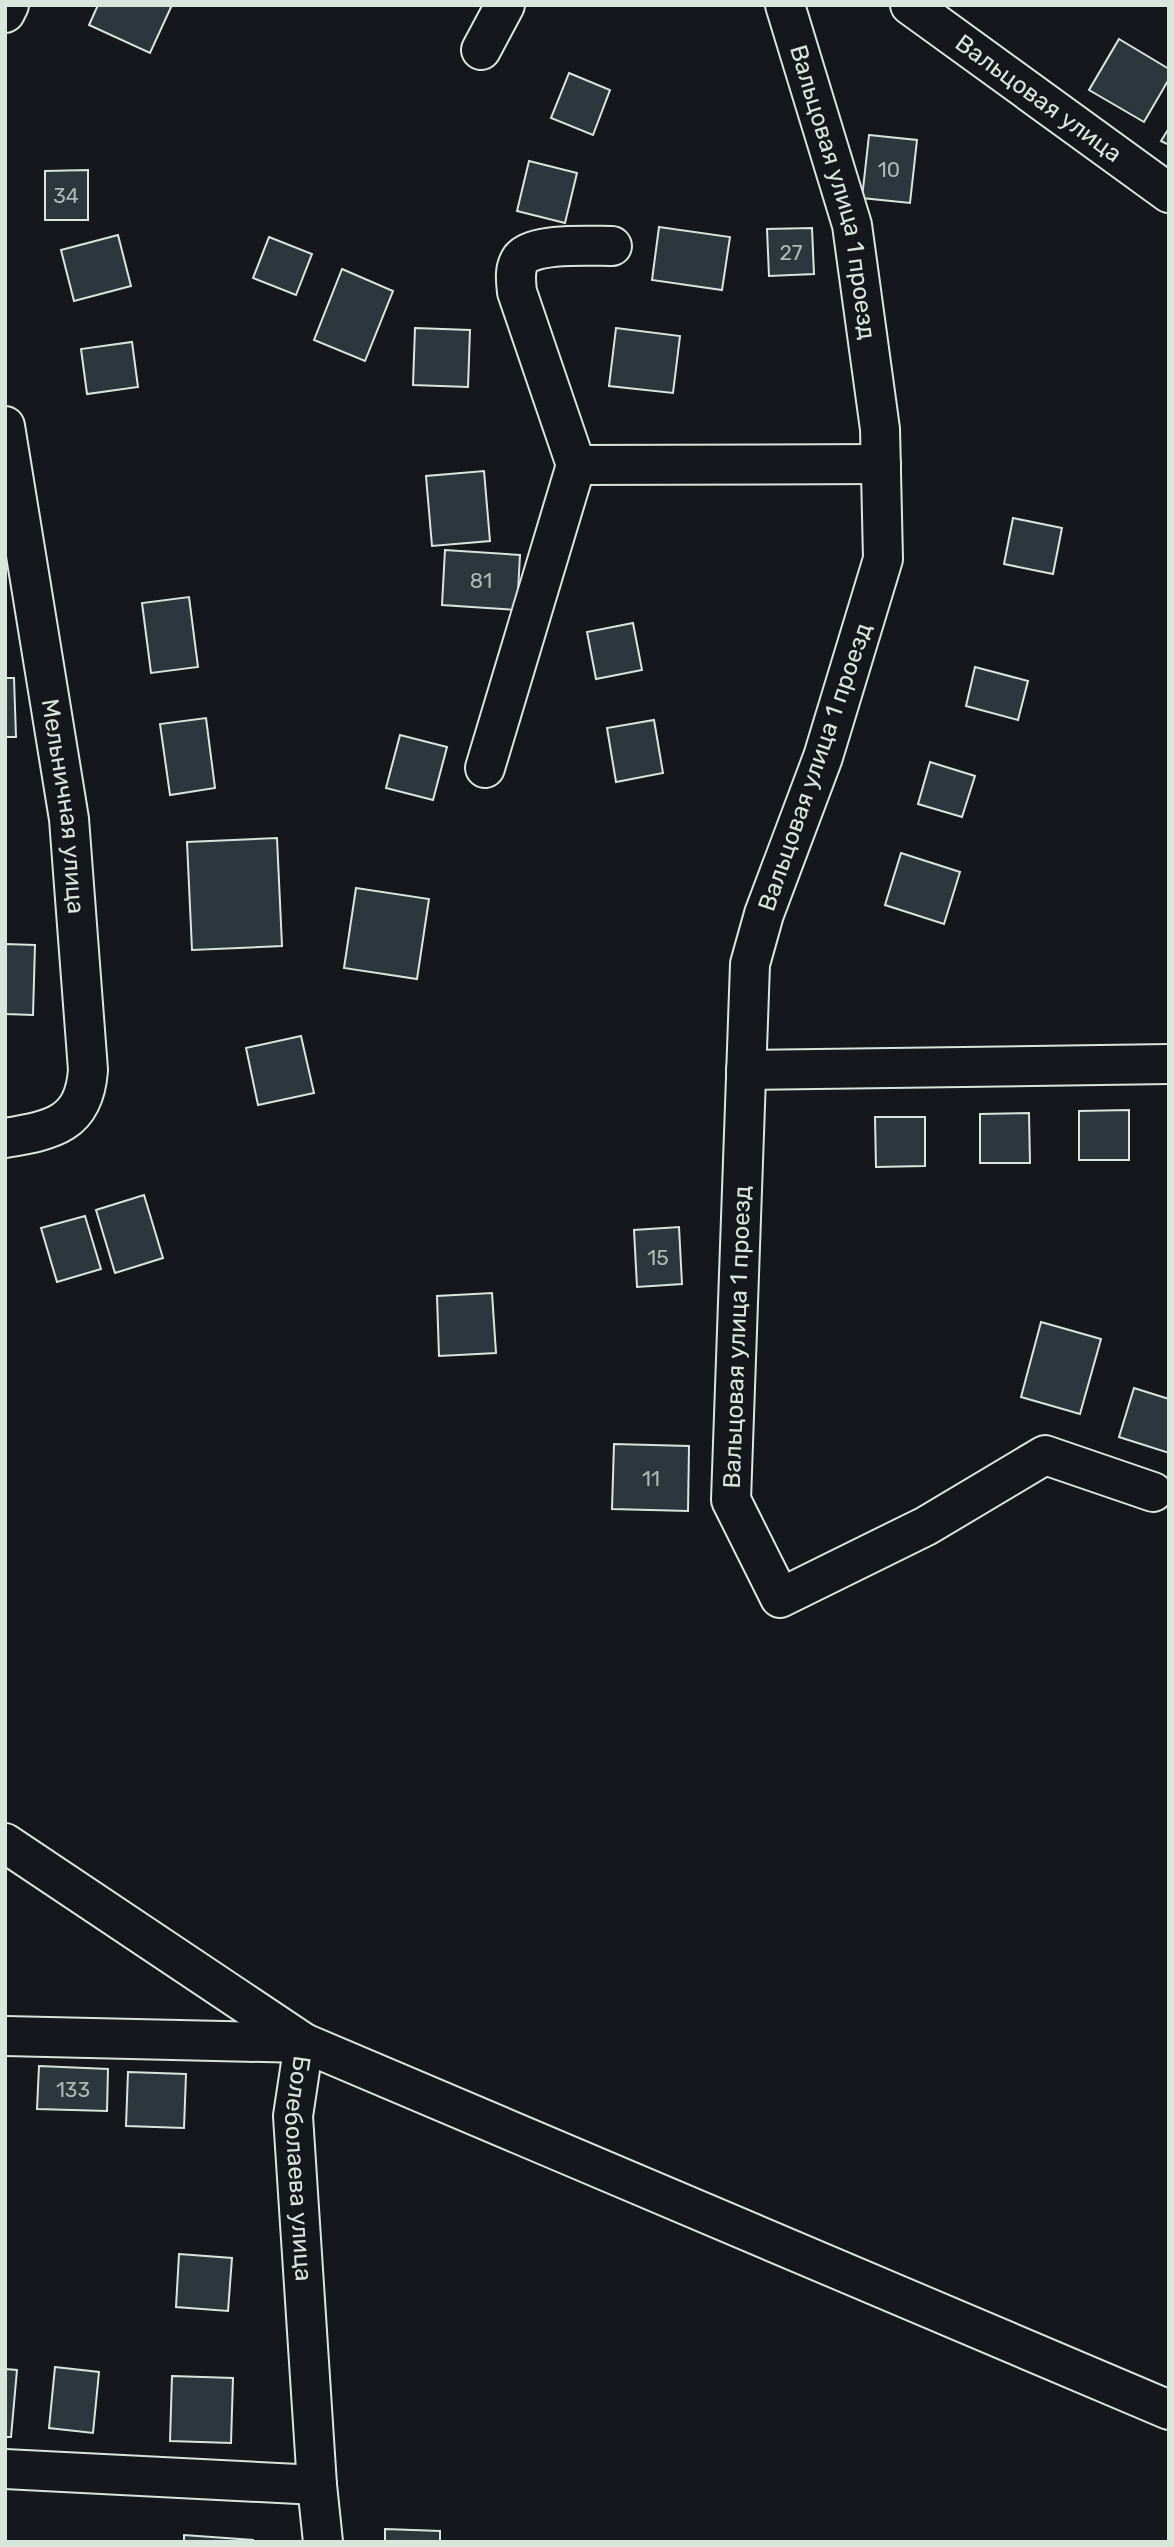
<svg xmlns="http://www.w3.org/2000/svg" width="1174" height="2547" font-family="Rubik,sans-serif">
  <rect width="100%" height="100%" fill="#14181c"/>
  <g fill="#2c363c" stroke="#d8e6dc" stroke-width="2">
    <polygon points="98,5 172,5 150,53 89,25"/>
    <polygon points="1119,39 1169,69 1169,79 1144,122 1089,90"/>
    <polygon points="569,73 610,90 593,135 551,118"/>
    <polygon points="1169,128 1169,145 1161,141"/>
    <polygon points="869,135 917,140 910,203 862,198"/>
    <polygon points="529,161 577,173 565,223 517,211"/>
    <polygon points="88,170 88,220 45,220 45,171"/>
    <polygon points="659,227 730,237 722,290 652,280"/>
    <polygon points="812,228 814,274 769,276 767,229"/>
    <polygon points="118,235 131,286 74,301 61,250"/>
    <polygon points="269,237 312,254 296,295 253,278"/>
    <polygon points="342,269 393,291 365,361 314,340"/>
    <polygon points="415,328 470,330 468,387 413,385"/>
    <polygon points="616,328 680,336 673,393 609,386"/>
    <polygon points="132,342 138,387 87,394 81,349"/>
    <polygon points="484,471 490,541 432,546 426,476"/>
    <polygon points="1013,518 1062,528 1053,574 1004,564"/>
    <polygon points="445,550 520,555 517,610 442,605"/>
    <polygon points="189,597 198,667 151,673 142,603"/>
    <polygon points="633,623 642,670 596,679 587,632"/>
    <polygon points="975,667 1028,681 1018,720 966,706"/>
    <polygon points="5,678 14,678 16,737 5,737"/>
    <polygon points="206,718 215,788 170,795 160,724"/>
    <polygon points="654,720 663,773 616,782 607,728"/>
    <polygon points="400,735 447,747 433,800 386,788"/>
    <polygon points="930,762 975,776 962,817 918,804"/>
    <polygon points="277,838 282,946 192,950 187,842"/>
    <polygon points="901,853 960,872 944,924 885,905"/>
    <polygon points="356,888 429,899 417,979 344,968"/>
    <polygon points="5,944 35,945 33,1015 5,1014"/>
    <polygon points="301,1036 314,1093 258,1105 246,1048"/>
    <polygon points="1129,1110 1129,1160 1079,1160 1079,1111"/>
    <polygon points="1029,1113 1030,1163 980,1163 980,1114"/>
    <polygon points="875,1117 925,1117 925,1166 876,1167"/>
    <polygon points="144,1195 163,1258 115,1273 96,1210"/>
    <polygon points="85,1216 101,1269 57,1282 41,1228"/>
    <polygon points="679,1227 682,1284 637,1287 634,1230"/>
    <polygon points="492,1293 496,1353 439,1356 437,1296"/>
    <polygon points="1041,1322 1101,1339 1080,1414 1021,1397"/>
    <polygon points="1134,1388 1169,1399 1169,1453 1119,1437"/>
    <polygon points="614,1444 689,1446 688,1511 612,1509"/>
    <polygon points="39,2066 108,2069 107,2111 37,2109"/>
    <polygon points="128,2072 186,2074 184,2128 126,2126"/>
    <polygon points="179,2254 232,2258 228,2311 176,2307"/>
    <polygon points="55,2367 99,2372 93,2433 49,2428"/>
    <polygon points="5,2369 17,2370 11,2437 5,2437"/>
    <polygon points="172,2376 233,2378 231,2443 170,2441"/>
    <polygon points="385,2529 440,2531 440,2542 385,2542"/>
    <polygon points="184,2535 253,2540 253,2542 184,2542"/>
  </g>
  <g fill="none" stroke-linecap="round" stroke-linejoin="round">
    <defs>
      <g id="minor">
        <path id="s1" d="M785 5 852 225 880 429 883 559 823 757 764 914 750 964 731 1500 780 1598 926 1526 1045 1455 1153 1492"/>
        <path id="s2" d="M910 5 1169 193"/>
        <polyline points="5,13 9,5"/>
        <polyline points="481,50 505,5"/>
        <path id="s3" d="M5 426 69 819 88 1070C84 1125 52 1130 5 1138"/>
        <polyline points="576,465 881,464"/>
        <path d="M485 768 576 465 517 292C516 281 514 270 520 260 530 242 592 246 612 246"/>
        <polyline points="746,1070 1169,1064"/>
        <path id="s4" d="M5 1843 304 2043 293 2116 317 2485 323 2542"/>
        <polyline points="5,2036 304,2043 1169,2410"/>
        <polyline points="5,2469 317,2485"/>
      </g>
    </defs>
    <use href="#minor" stroke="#d8e6dc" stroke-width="42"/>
    <use href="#minor" stroke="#14181c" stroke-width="38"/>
  </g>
  <g text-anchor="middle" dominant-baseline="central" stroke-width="5" stroke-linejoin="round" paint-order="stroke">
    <g font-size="21" fill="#adbab4">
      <text x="889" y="169">10</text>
      <text x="66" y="195">34</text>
      <text x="791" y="252">27</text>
      <text x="481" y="580">81</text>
      <text x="658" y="1257">15</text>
      <text x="651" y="1478">11</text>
      <text x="73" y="2089">133</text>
    </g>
    <g font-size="24" fill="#d8e6dc" stroke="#14181c">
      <text stroke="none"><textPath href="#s2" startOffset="159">Вальцовая улица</textPath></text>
      <text stroke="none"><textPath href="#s1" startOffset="194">Вальцовая улица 1 проезд</textPath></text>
      <text transform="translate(815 767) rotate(-71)">Вальцовая улица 1 проезд</text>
      <text stroke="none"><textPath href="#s3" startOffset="385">Мельничная улица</textPath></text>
      <text transform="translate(737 1337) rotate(-88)">Вальцовая улица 1 проезд</text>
      <text stroke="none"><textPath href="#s4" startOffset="486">Болеболаева улица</textPath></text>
    </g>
  </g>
  <rect width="1174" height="2547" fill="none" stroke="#d8e6dc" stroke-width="14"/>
</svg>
